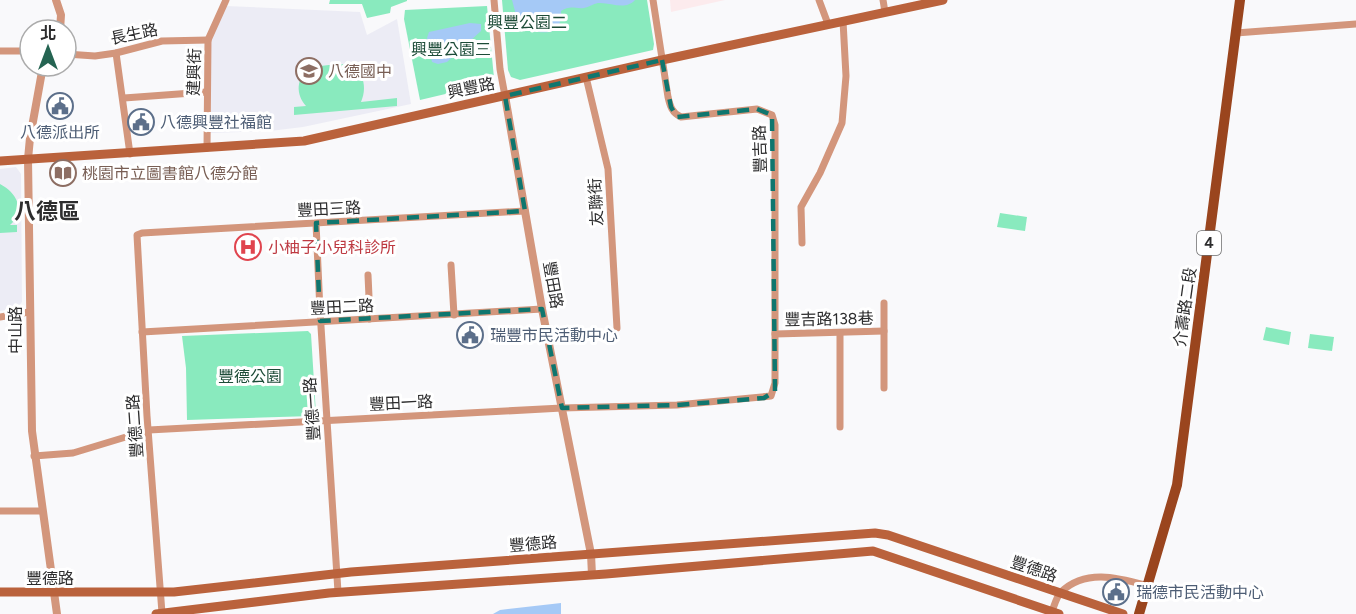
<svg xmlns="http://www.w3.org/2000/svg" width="1356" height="614" font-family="Figtree,'Noto Sans TC',sans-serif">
  <rect width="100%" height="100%" fill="#f9f9fb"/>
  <g fill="#ececf5">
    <polygon points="226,6 360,12 367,35 397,19 411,104 303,127 270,131 210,133 211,39"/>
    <polygon points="16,167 21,174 22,302 17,308 0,311 0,169"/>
  </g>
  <polygon fill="#fcebed" points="670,0 725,0 671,12"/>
  <g fill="#89eabe">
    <polygon points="330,0 407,0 407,1 391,7 390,13 367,18 362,4 329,4"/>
    <polygon points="502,0 647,0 654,44 653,50 520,80 511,77 508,70"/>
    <polygon points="487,6 494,78 492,83 420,100 404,19 405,10"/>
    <path d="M340 64C361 64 369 84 361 102L397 98V106L294 115V107L306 106C296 95 295 77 311 69 318 65 331 65 340 64Z"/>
    <path d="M0 184C16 192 27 211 10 225H17V232L0 233Z"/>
    <polygon points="1000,213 1027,217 1025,231 997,227"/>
    <polygon points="1266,327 1291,332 1289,345 1263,340"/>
    <polygon points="308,331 311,334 316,414 312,416 187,420 186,368 182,336"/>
    <polygon points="1310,334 1334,337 1332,351 1308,348"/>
  </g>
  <g fill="#a5c9f6">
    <path d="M512 0H635C625 11 611 2 598 3 593 4 589 7 584 8 575 9 570 5 561 11 561 17 561 24 556 29 548 36 526 31 520 23 516 17 514 7 512 0Z"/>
    <polygon points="470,23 481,24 481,31 447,62 438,64 432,62 427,38 429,32"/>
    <polygon points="561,603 561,614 493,614 500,610"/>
  </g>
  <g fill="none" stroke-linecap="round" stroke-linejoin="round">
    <g stroke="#d3967c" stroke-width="7">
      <polyline points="494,0 500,69 505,96"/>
      <polyline points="819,0 828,24"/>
      <polyline points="883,0 885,12"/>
      <polyline points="1236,33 1356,24"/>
      <polyline points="0,51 30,51"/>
      <polyline points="116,53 130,154"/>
      <polyline points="66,54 95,56 116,53 162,41 208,40"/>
      <polyline points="586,77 608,169 617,328"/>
      <polyline points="124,98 206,92"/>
      <polyline points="207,148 208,40 226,0"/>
      <polyline points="316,223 320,311 338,592"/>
      <polyline points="802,243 801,207 820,173 842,123 846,76 843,21"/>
      <polyline points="451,265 454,315"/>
      <polyline points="368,275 370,319"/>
      <polyline points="884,303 884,388"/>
      <polyline points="0,317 29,312"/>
      <polyline points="142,332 542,309"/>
      <polyline points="775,334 884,331"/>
      <polyline points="840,427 840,333"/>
      <path d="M34 456 73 453 149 430 562 408 677 405 771 396 775 383V125L772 115 757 109 681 117C672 113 670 106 668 97L653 0"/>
      <polyline points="0,511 42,511"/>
      <polyline points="162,613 147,416 137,235 142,233 525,211"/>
      <path d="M1051 614C1054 607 1056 597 1061 592 1086 568 1119 578 1149 586"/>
    </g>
    <g stroke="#d3967c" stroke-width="8">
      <polyline points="56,0 61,15 60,30"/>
      <polyline points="43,66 30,138 28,159 32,431 57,614"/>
      <polyline points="505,96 542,309 591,554 592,575"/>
    </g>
    <g stroke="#ba623c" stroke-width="9">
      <polyline points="0,161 304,141 662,60 943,0"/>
      <polyline points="0,592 174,592 351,572 875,533 888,535 1123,614"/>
      <polyline points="156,614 329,593 606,574 873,551 1059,614"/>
    </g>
    <polyline stroke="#9a451e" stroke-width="10" points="1139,614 1177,485 1240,0"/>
  </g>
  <path fill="none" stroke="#0f766e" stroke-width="4.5" stroke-dasharray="12 8" stroke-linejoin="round" d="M662 60 671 107 677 117 757 109 772 115 775 391 764 398 677 405 562 408 542 309 320 321 316 223 525 211 505 96Z"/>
  <defs>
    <symbol id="school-ring" viewBox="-11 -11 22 22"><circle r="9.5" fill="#fff" stroke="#8d6e63" stroke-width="1.5"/><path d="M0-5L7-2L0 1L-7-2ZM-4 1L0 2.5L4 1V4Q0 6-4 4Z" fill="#8d6e63"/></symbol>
    <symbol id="civic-ring" viewBox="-11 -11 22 22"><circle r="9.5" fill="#fff" stroke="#5c6f8a" stroke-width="1.5"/><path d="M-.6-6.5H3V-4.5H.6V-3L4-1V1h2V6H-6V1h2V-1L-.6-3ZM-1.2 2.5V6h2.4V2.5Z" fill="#5c6f8a"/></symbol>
    <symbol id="library-ring" viewBox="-11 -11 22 22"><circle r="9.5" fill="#fff" stroke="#8d6e63" stroke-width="1.5"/><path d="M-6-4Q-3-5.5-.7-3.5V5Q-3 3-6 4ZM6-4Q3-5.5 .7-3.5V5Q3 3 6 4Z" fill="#8d6e63"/></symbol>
    <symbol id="hospital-ring" viewBox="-11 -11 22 22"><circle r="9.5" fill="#fff" stroke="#e0444e" stroke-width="1.5"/><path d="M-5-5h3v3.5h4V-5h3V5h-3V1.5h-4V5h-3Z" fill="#e0444e"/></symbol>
  </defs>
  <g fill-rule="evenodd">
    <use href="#school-ring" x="294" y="56" width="30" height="30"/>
    <use href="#civic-ring" x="45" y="91" width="30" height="30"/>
    <use href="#civic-ring" x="126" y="107" width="30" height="30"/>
    <use href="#library-ring" x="48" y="158" width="30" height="30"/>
    <use href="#hospital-ring" x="233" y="232" width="30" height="30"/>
    <use href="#civic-ring" x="455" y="320" width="30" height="30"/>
    <use href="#civic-ring" x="1101" y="577" width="30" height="30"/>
  </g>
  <g text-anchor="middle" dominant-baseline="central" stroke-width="6" stroke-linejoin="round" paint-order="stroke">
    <rect fill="#fff" stroke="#6c6c6d" stroke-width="1.5" x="1197" y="231" width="24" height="24" rx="4.5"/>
    <g font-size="15" font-weight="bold" fill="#2d2d2e">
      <text x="1209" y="243">4</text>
    </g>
    <g font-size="16" fill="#1c4b37" stroke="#fff">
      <text x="527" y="22">興豐公園二</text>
      <text x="451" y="49">興豐公園三</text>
      <text x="250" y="376">豐德公園</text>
    </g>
    <g font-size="16" fill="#2d2d2e" stroke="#fff">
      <text transform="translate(134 34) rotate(-12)">長生路</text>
      <text transform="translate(194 72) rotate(-88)">建興街</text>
      <text transform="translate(471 88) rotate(-12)">興豐路</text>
      <text transform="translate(760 149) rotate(-92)">豐吉路</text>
      <text transform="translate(596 202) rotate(-93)">友聯街</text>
      <text transform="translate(329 209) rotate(-3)">豐田三路</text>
      <text transform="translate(553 285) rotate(80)">豐田路</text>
      <text transform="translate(342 307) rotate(-3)">豐田二路</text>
      <text transform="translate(1185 307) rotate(-82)">介壽路二段</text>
      <text transform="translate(829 319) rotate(-1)">豐吉路138巷</text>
      <text transform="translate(15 330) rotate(-90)">中山路</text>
      <text transform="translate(401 403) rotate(-3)">豐田一路</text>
      <text transform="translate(312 409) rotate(-94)">豐德一路</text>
      <text transform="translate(135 426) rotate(-94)">豐德二路</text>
      <text transform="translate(533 544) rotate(-5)">豐德路</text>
      <text transform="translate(1034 569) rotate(19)">豐德路</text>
      <text x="50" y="578">豐德路</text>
    </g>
    <g font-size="16" fill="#785e54" stroke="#fff" text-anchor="start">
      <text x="328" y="71">八德國中</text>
      <text x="82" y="173">桃園市立圖書館八德分館</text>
    </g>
    <g font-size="16" fill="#4e5e75" stroke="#fff" text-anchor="start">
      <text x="160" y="122">八德興豐社福館</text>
      <text x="60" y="132" text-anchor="middle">八德派出所</text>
      <text x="490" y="335">瑞豐市民活動中心</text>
      <text x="1136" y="592">瑞德市民活動中心</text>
    </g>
    <g font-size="16" fill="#be3a42" stroke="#fff" text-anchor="start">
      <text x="268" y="247">小柚子小兒科診所</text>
    </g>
    <g font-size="22" font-weight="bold" fill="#2d2d2e" stroke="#fff">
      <text x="47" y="211">八德區</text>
    </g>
  </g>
  <g transform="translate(48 48)"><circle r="28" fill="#ffffff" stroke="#ababab" stroke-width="1.5"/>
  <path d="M0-4.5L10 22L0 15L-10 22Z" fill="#256452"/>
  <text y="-9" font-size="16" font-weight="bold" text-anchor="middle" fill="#2d2d2e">北</text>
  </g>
</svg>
